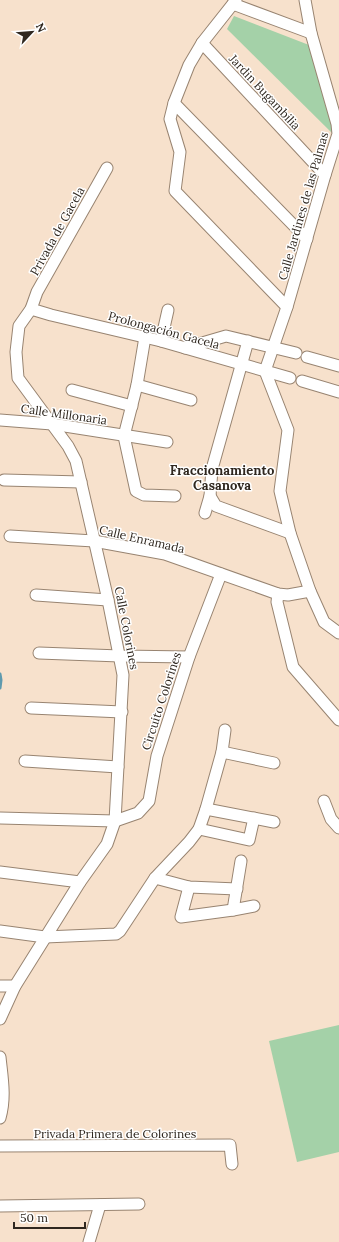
<svg xmlns="http://www.w3.org/2000/svg" width="339" height="1242" font-family="Lora,serif">
  <rect width="100%" height="100%" fill="#f7e1cc"/>
  <g fill="#a4d1a8">
    <polygon points="234,16 309,45 334,135 227,29"/>
    <polygon points="339,1025 339,1152 297,1162 269,1041"/>
  </g>
  <g fill="none" stroke-linecap="round" stroke-linejoin="round">
    <polyline stroke="#5f9aae" stroke-width="3" points="0,674 1,680 0,688"/>
    <defs>
      <g id="minor">
        <polyline points="236,0 202,43 189,65 174,103 170,119 180,152 175,191 287,307"/>
        <polyline points="305,0 311,33 337,124 338,134 325,175 287,307 265,371 288,430 280,491 290,533 310,591 324,622 339,633"/>
        <polyline points="233,4 311,33"/>
        <polyline points="202,43 325,175"/>
        <polyline points="174,103 307,239"/>
        <polyline points="31,309 51,315 161,341 290,378"/>
        <polyline points="145,337 137,385 124,436 136,491 144,495 175,496"/>
        <polyline points="161,341 168,310"/>
        <polyline points="185,348 226,336 296,353"/>
        <polyline points="307,357 339,366"/>
        <polyline points="302,381 339,392"/>
        <polyline points="137,385 191,400"/>
        <polyline points="72,390 132,406"/>
        <polyline points="0,420 52,424 167,442"/>
        <polyline points="4,480 81,482"/>
        <polyline points="210,496 216,506 290,533"/>
        <polyline points="205,513 210,496 212,469 248,341"/>
        <polyline points="10,536 94,541 165,554 278,594 288,595 310,591"/>
        <polyline points="278,594 277,602 293,667 339,720"/>
        <polyline points="36,595 108,600"/>
        <polyline points="39,653 120,656 189,657"/>
        <polyline points="31,708 122,712"/>
        <polyline points="222,752 274,763"/>
        <polyline points="25,761 118,767"/>
        <polyline points="324,801 331,819 339,828"/>
        <polyline points="206,809 274,822"/>
        <polyline points="0,818 115,821 138,813 149,801 157,756 189,657 221,574"/>
        <polyline points="199,829 249,840 254,818"/>
        <polyline points="0,872 80,882"/>
        <polyline points="155,878 189,887 237,889"/>
        <polyline points="189,887 181,917 233,910 254,906"/>
        <polyline points="233,910 241,861"/>
        <polyline points="0,931 45,937 116,934 120,931 155,878 189,842 199,829 206,809 222,752 225,730"/>
        <polyline points="0,986 15,986"/>
        <polyline points="0,1019 15,986 80,882 107,844 115,821 123,675 108,600 76,461 68,446 18,378 16,352 19,326 31,309 37,292 107,168"/>
        <path d="M0 1057C2 1077 6 1097 0 1118"/>
        <polyline points="0,1146 230,1145 232,1164"/>
        <polyline points="0,1206 139,1204"/>
        <polyline points="89,1242 100,1205"/>
      </g>
    </defs>
    <use href="#minor" stroke="#988471" stroke-width="13"/>
    <use href="#minor" stroke="#fff" stroke-width="11"/>
  </g>
  <g text-anchor="middle" dominant-baseline="central" stroke-width="3" stroke-linejoin="round" paint-order="stroke">
    <g font-size="12" fill="#2f271f" stroke="#fff">
      <text transform="translate(265 92) rotate(47)">Jardin Bugambilia</text>
      <text transform="translate(303 206) rotate(-74)">Calle Jardines de las Palmas</text>
      <text transform="translate(57 231) rotate(-61)">Privada de Gacela</text>
      <text transform="translate(164 330) rotate(15)">Prolongación Gacela</text>
      <text transform="translate(64 414) rotate(8)">Calle Millonaria</text>
      <text transform="translate(142 539) rotate(13)">Calle Enramada</text>
      <text transform="translate(127 628) rotate(79)">Calle Colorines</text>
      <text transform="translate(161 701) rotate(-72)">Circuito Colorines</text>
      <text x="115" y="1133">Privada Primera de Colorines</text>
    </g>
    <g font-size="13" font-weight="bold" fill="#2f271f" stroke="#fff">
      <text x="222" y="470">Fraccionamiento<tspan x="222" dy="15">Casanova</tspan></text>
    </g>
  </g>
  <g transform="translate(32 32) rotate(64)" stroke="#ffffff" stroke-width="3" paint-order="stroke">
  <path d="M0-3L7 15L0 10L-7 15Z" fill="#2f271f"/>
  <text y="-6" font-size="11" font-weight="bold" text-anchor="middle" fill="#2f271f">N</text>
  </g>
  <path d="M14 1222v6h71v-6" fill="none" stroke="#2f271f" stroke-width="2"/>
  <text x="20" y="1222" font-size="12" fill="#2f271f" stroke="#ffffff" stroke-width="3" paint-order="stroke">50 m</text>
</svg>
